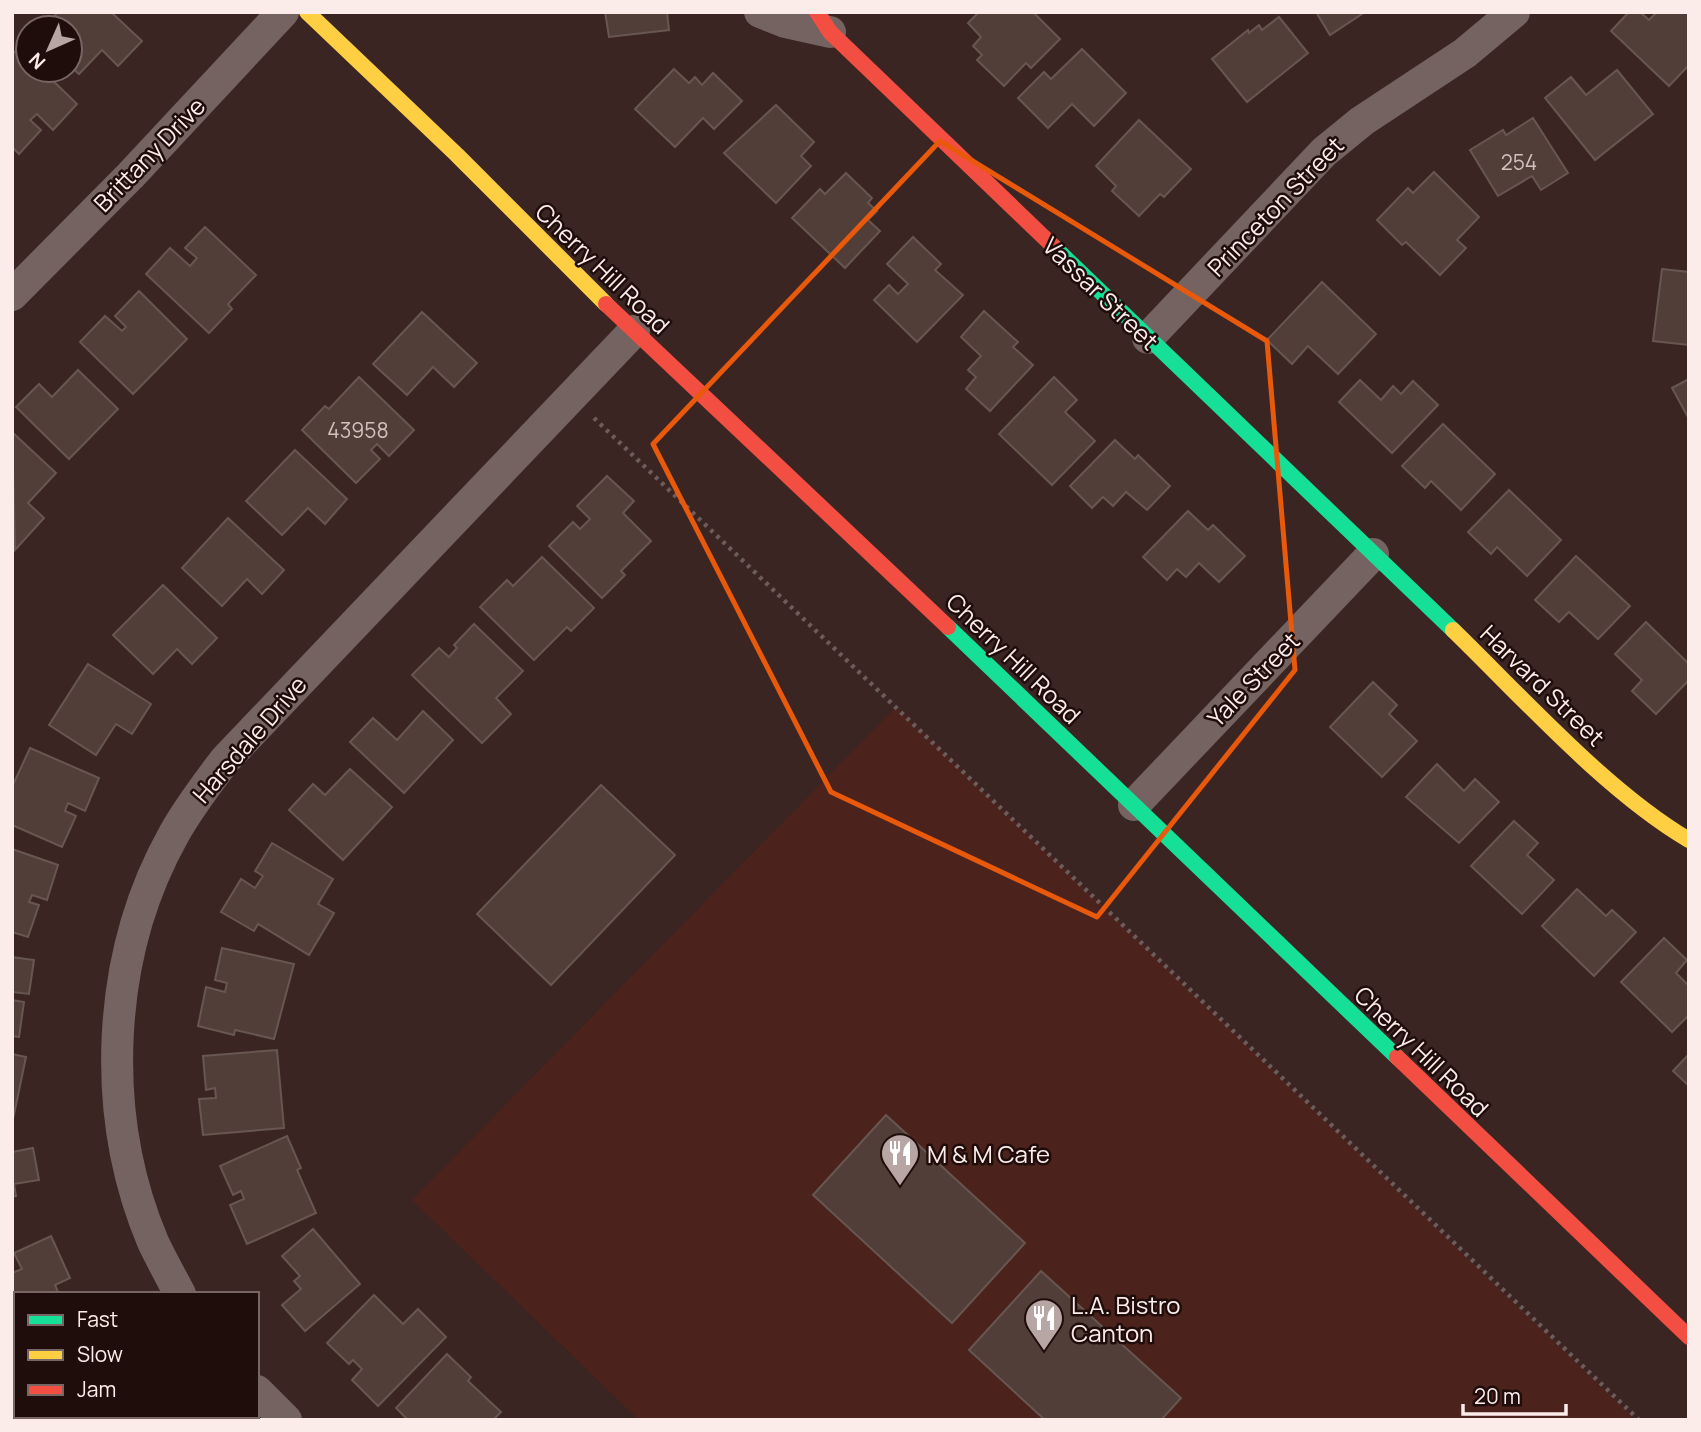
<svg xmlns="http://www.w3.org/2000/svg" width="1701" height="1432" font-family="Manrope,sans-serif">
  <rect width="100%" height="100%" fill="#3a2523"/>
  <polygon fill="#4c221d" points="896,707 1636,1420 639,1420 412,1200"/>
  <g fill="#513e38" stroke="#685651" stroke-width="2">
    <polygon points="58,12 111,12 142,41 118,66 102,50 79,74 70,66 70,28 43,28"/>
    <polygon points="605,12 667,12 669,30 609,37"/>
    <polygon points="979,12 1033,12 1060,39 1031,68 1026,63 1004,86 977,60 982,55 973,46 981,37 968,23"/>
    <polygon points="1316,12 1365,12 1330,35"/>
    <polygon points="1629,12 1640,12 1649,20 1657,12 1689,12 1689,65 1669,86 1611,31"/>
    <polygon points="1279,17 1308,53 1247,102 1212,59 1248,30 1249,33 1259,25 1262,30"/>
    <polygon points="19,48 28,57 28,70 42,70 77,104 53,130 37,114 30,120 41,130 19,154 12,147 12,54"/>
    <polygon points="1082,49 1126,93 1094,126 1072,104 1048,128 1018,98 1044,72 1051,79"/>
    <polygon points="674,69 689,83 695,77 702,85 713,73 742,101 714,129 703,118 675,147 635,109"/>
    <polygon points="1617,70 1653,114 1595,160 1545,98 1571,77 1586,95"/>
    <polygon points="776,105 814,142 801,156 811,166 776,203 724,153"/>
    <polygon points="1533,118 1568,173 1541,190 1532,176 1498,196 1470,150 1503,130 1506,135"/>
    <polygon points="1139,120 1191,169 1164,197 1160,194 1139,216 1112,191 1116,186 1096,166"/>
    <polygon points="1434,172 1479,217 1457,240 1466,248 1440,275 1406,242 1402,245 1377,220 1408,188 1413,193"/>
    <polygon points="846,173 872,198 868,203 877,211 868,220 880,231 845,268 792,218 820,189 825,194"/>
    <polygon points="205,227 256,275 228,304 232,309 209,333 146,274 170,248 190,266 197,258 185,248"/>
    <polygon points="913,237 941,264 935,270 963,295 917,342 874,300 889,285 898,294 908,284 887,264"/>
    <polygon points="1662,269 1689,272 1689,345 1653,341"/>
    <polygon points="1322,282 1376,334 1338,374 1308,346 1292,364 1267,340"/>
    <polygon points="139,291 187,339 133,394 80,342 105,316 122,331 126,327 115,316"/>
    <polygon points="984,311 1018,342 1013,347 1033,365 990,411 966,389 976,377 968,370 981,356 961,337"/>
    <polygon points="422,312 477,363 454,387 433,367 407,395 373,364"/>
    <polygon points="78,370 118,409 69,459 16,407 39,384 52,397"/>
    <polygon points="359,377 414,430 389,456 377,444 371,450 380,459 356,483 302,430 325,406 329,409"/>
    <polygon points="1054,377 1077,400 1065,412 1095,441 1052,485 999,434"/>
    <polygon points="1689,379 1689,419 1672,388"/>
    <polygon points="1360,380 1381,400 1393,386 1401,394 1413,381 1438,405 1392,453 1339,402"/>
    <polygon points="1443,424 1495,474 1461,510 1431,481 1425,488 1402,466"/>
    <polygon points="12,432 56,473 28,503 44,518 15,550"/>
    <polygon points="1115,440 1135,459 1138,455 1170,486 1147,510 1126,492 1113,506 1103,497 1092,508 1070,486"/>
    <polygon points="295,450 347,499 325,524 308,508 282,535 246,501"/>
    <polygon points="607,476 634,501 623,513 651,541 621,571 625,575 602,598 549,546 573,522 580,529 590,519 577,506"/>
    <polygon points="1509,490 1561,540 1527,576 1497,547 1491,554 1468,532"/>
    <polygon points="1188,511 1208,530 1213,525 1245,556 1219,582 1199,563 1186,577 1177,569 1167,580 1143,557"/>
    <polygon points="228,518 284,570 262,594 247,579 222,606 182,568"/>
    <polygon points="1576,556 1630,606 1598,639 1569,612 1559,622 1535,600"/>
    <polygon points="542,557 594,608 571,631 567,627 534,660 480,607 507,580 513,586"/>
    <polygon points="163,585 217,638 192,664 177,649 153,674 113,635"/>
    <polygon points="1646,622 1689,664 1689,680 1656,714 1632,691 1642,680 1615,654"/>
    <polygon points="474,624 523,671 496,698 511,714 482,743 412,675 439,648 449,657 457,648 454,645"/>
    <polygon points="88,664 151,704 132,734 116,724 96,755 49,725"/>
    <polygon points="1373,682 1397,705 1389,714 1417,741 1382,777 1330,727"/>
    <polygon points="423,711 453,740 404,793 350,742 373,718 397,740"/>
    <polygon points="30,748 99,778 85,811 68,803 65,811 76,816 62,847 12,825 12,787"/>
    <polygon points="1437,764 1464,791 1475,779 1499,802 1459,843 1406,797"/>
    <polygon points="350,769 392,807 343,860 289,810 313,784 325,795"/>
    <polygon points="601,785 675,855 551,985 477,914"/>
    <polygon points="1514,821 1538,843 1527,855 1554,880 1522,914 1471,866"/>
    <polygon points="272,843 333,879 318,904 334,913 309,955 258,924 254,931 221,912 241,879 255,888 263,876 255,871"/>
    <polygon points="12,849 58,865 47,900 32,895 29,902 39,905 28,937 12,932"/>
    <polygon points="1577,889 1606,916 1612,910 1636,932 1594,976 1542,926"/>
    <polygon points="1664,938 1687,960 1676,973 1689,986 1689,1015 1672,1032 1621,982"/>
    <polygon points="222,948 294,964 274,1039 235,1030 234,1035 198,1026 206,987 225,992 227,983 215,980"/>
    <polygon points="12,957 34,960 29,994 13,992 12,996"/>
    <polygon points="12,1000 24,1002 19,1037 12,1036"/>
    <polygon points="277,1050 284,1128 203,1135 199,1099 216,1098 215,1088 206,1090 203,1056"/>
    <polygon points="12,1054 26,1057 12,1124"/>
    <polygon points="1689,1054 1689,1086 1673,1071"/>
    <polygon points="886,1115 1025,1243 952,1323 813,1195"/>
    <polygon points="287,1136 301,1168 297,1170 316,1213 247,1244 230,1205 244,1199 241,1191 233,1195 220,1166"/>
    <polygon points="33,1148 39,1180 14,1184 16,1196 12,1197 12,1152"/>
    <polygon points="313,1229 360,1284 305,1331 282,1305 301,1289 294,1281 300,1276 282,1256"/>
    <polygon points="51,1236 70,1278 55,1285 59,1294 16,1294 16,1356 12,1349 12,1273 22,1269 14,1253"/>
    <polygon points="1041,1271 1181,1398 1161,1420 1045,1420 969,1350"/>
    <polygon points="374,1295 403,1324 418,1309 446,1337 378,1406 352,1380 362,1369 353,1360 349,1364 327,1343"/>
    <polygon points="447,1354 471,1377 468,1381 501,1412 493,1420 408,1420 396,1408"/>
    <polygon points="57,1416 139,1416 134,1420 60,1420"/>
  </g>
  <g fill="none" stroke-linecap="round" stroke-linejoin="round">
    <polyline stroke="#6c5c5a" stroke-width="4.5" stroke-dasharray="3.5 5" stroke-linecap="butt" points="594,418 1639,1420"/>
    <g stroke="#746361" stroke-width="32">
      <polyline points="760,12 785,22 830,32"/>
      <polyline points="12,295 131,175 283,12"/>
      <polyline points="1148,338 1324,152 1362,121 1465,53 1514,12"/>
      <polyline points="1134,805 1373,554"/>
      <path d="M180 1294C171 1277 161 1259 153 1242 99 1114 106 955 174 834 189 807 207 784 225 760L634 331"/>
      <polyline points="257,1391 286,1420"/>
    </g>
    <g stroke="#16e098" stroke-width="16">
      <polyline points="1054,247 1453,630"/>
      <polyline points="948,627 1397,1057"/>
    </g>
    <g stroke="#ffcf43" stroke-width="16">
      <polyline points="307,12 457,155 606,304"/>
      <path d="M1453 630C1522 697 1607 792 1689 840"/>
    </g>
    <g stroke="#f24e42" stroke-width="16">
      <polyline points="817,12 830,32 1054,247"/>
      <polyline points="606,304 948,627"/>
      <polyline points="1397,1057 1689,1337"/>
    </g>
  </g>
  <path fill="none" stroke="#e8590c" stroke-width="5" stroke-linejoin="round" d="M940 141 1267 341 1295 670 1097 917 831 792 653 444Z"/>
  <defs>
    <symbol id="restaurant-pin" viewBox="-11 -11 22 30"><path d="M0 17L-7.5 6A9.5 9.5 0 1 1 7.5 6Z" fill="#b8a6a4" stroke="#1f0d0b"/><path d="M-5-6h1v4h1v-4h1v4h1v-4h1v5L-1.5 .5V6h-2V.5L-5-1ZM5-6V6H3V1.5H1.5Q1.5-4 5-6Z" fill="#fff"/></symbol>
  </defs>
  <g fill-rule="evenodd">
    <use href="#restaurant-pin" x="878" y="1131" width="44" height="60"/>
    <use href="#restaurant-pin" x="1022" y="1296" width="44" height="60"/>
  </g>
  <g text-anchor="middle" dominant-baseline="central" stroke-width="5" stroke-linejoin="round" paint-order="stroke">
    <g font-size="21" fill="#d1c0bd">
      <text x="1519" y="162">254</text>
      <text x="358" y="430">43958</text>
    </g>
    <g font-size="24" fill="#fcece9" stroke="#1f0d0b">
      <text transform="translate(149 154) rotate(-46)">Brittany Drive</text>
      <text transform="translate(1275 206) rotate(-46)">Princeton Street</text>
      <text transform="translate(603 268) rotate(44)">Cherry Hill Road</text>
      <text transform="translate(1101 293) rotate(44)">Vassar Street</text>
      <text transform="translate(1014 658) rotate(44)">Cherry Hill Road</text>
      <text transform="translate(1253 679) rotate(-46)">Yale Street</text>
      <text transform="translate(1543 685) rotate(44)">Harvard Street</text>
      <text transform="translate(249 739) rotate(-49)">Harsdale Drive</text>
      <text transform="translate(1422 1051) rotate(44)">Cherry Hill Road</text>
    </g>
    <g font-size="24" fill="#fcece9" stroke="#1f0d0b" text-anchor="start">
      <text x="927" y="1153">M &amp; M Cafe</text>
      <text x="1071" y="1304">L.A. Bistro<tspan x="1071" dy="28">Canton</tspan></text>
    </g>
  </g>
  <rect width="1701" height="1432" fill="none" stroke="#fcece9" stroke-width="28"/>
  <rect x="14" y="1292" width="245" height="126" fill="#1f0d0b" stroke="#776664" stroke-width="2"/>
  <rect x="28" y="1315" width="35" height="10" fill="#16e098" stroke="#776664" stroke-width="2"/>
  <text x="77" y="1327" font-size="21" fill="#fcece9">Fast</text>
  <rect x="28" y="1350" width="35" height="10" fill="#ffcf43" stroke="#776664" stroke-width="2"/>
  <text x="77" y="1362" font-size="21" fill="#fcece9">Slow</text>
  <rect x="28" y="1385" width="35" height="10" fill="#f24e42" stroke="#776664" stroke-width="2"/>
  <text x="77" y="1397" font-size="21" fill="#fcece9">Jam</text>
  <g transform="translate(49 49) rotate(225)"><circle r="33" fill="#1f0d0b" stroke="#776664" stroke-width="2"/>
  <path d="M0-5L12 26L0 18L-12 26Z" fill="#b8a6a4"/>
  <text y="-10" font-size="19" font-weight="bold" text-anchor="middle" fill="#fcece9">N</text>
  </g>
  <path d="M1463 1404v10h103v-10" fill="none" stroke="#fcece9" stroke-width="3.5"/>
  <text x="1474" y="1404" font-size="21" fill="#fcece9" stroke="#1f0d0b" stroke-width="5" paint-order="stroke">20 m</text>
</svg>
